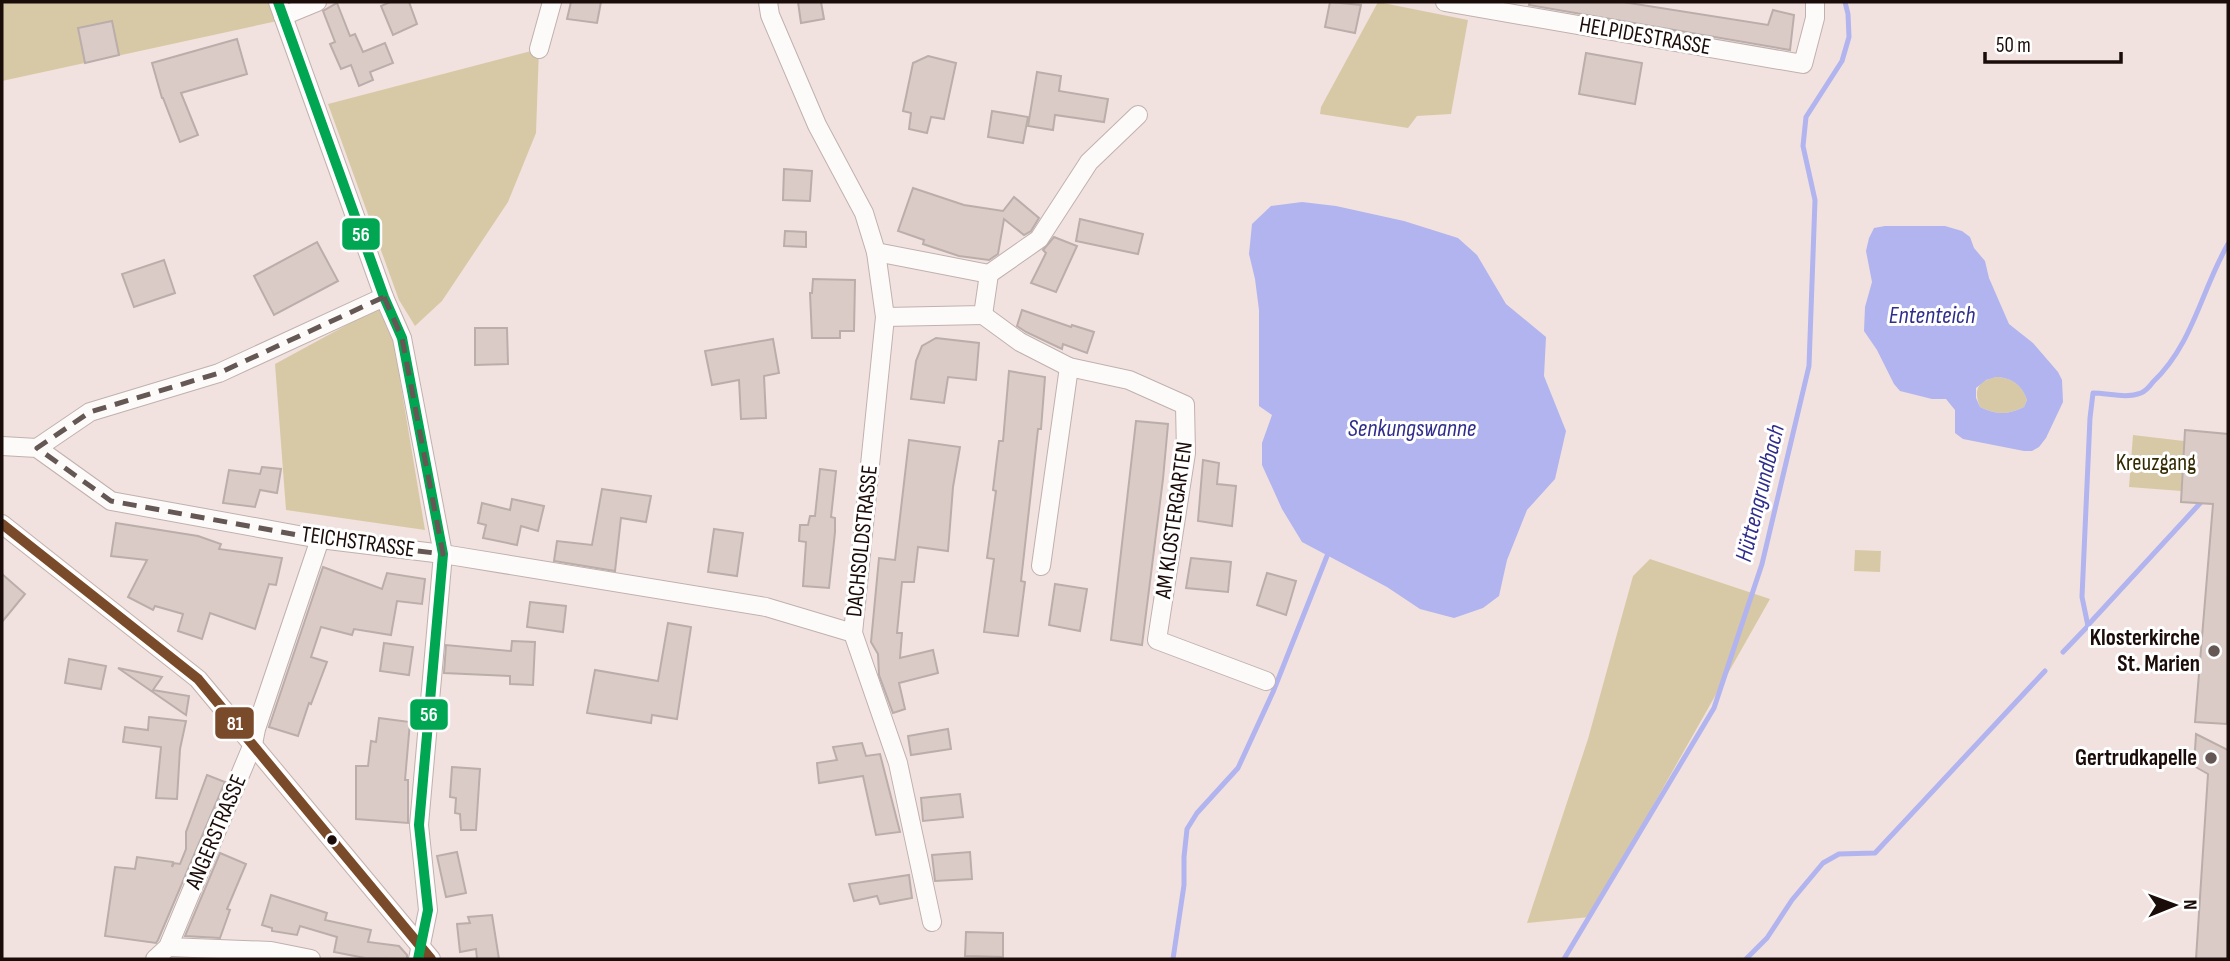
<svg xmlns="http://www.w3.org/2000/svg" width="2230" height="961" font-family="'Sofia Sans Condensed',sans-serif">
  <rect width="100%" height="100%" fill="#f1e2df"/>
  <g fill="#d8c9a6">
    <polygon points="2,2 275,2 282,20 2,81"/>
    <polygon points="1378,2 1468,20 1451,114 1417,116 1408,128 1320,114 1321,107"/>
    <polygon points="539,49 536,133 508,202 442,301 415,326 399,300 328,104"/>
    <polygon points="378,308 394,344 425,530 286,510 275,364"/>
    <path d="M1996 377C2011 377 2023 386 2027 400L2024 407C2007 415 1997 415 1980 407 1973 389 1978 381 1996 377Z"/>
    <polygon points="2133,435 2184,441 2181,491 2129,487"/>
    <polygon points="1855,550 1881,551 1880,572 1854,571"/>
    <polygon points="1650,559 1770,599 1590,917 1527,923 1588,739 1633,576"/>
  </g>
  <g fill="#b1b4ee" fill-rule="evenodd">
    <polygon points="1302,202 1336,206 1404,221 1458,238 1477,255 1506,304 1546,337 1544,376 1566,431 1555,479 1527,510 1507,560 1499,596 1483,608 1454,618 1420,609 1387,587 1302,542 1282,509 1262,465 1262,443 1272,415 1259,406 1259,310 1255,279 1249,254 1252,224 1271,206"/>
    <path d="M1885 226H1945L1962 231 1970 237 1974 248 1985 261 1989 278 2009 324 2033 343 2058 372 2062 380 2063 402 2046 438 2039 447 2032 451H2024L1963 439 1955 433V410L1946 399H1932L1900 391 1894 384 1877 350 1864 331 1865 307 1872 282 1866 251 1869 238 1874 228ZM1996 377C2011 377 2023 386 2027 400L2024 407C2007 415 1997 415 1980 407L1976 398V388L1986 380Z"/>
  </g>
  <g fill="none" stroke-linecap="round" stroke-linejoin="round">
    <g stroke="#b1b4ee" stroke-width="5">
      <polyline points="2088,625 2204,499"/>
      <path d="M2063 652 2088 626 2082 597 2090 418 2093 393C2108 393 2126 399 2141 393 2146 391 2150 386 2153 382 2193 344 2201 291 2228 244"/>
      <polyline points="1173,959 1184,885 1184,857 1187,829 1197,813 1238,768 1273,692 1327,556"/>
      <polyline points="1564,959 1714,708 1762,564 1809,366 1815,200 1803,146 1806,117 1842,61 1849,37 1848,14 1845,2"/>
      <polyline points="1746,959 1767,938 1792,900 1823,863 1839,854 1875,853 2045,671"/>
    </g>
  </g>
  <g fill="#dacbc7" stroke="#bbada9" stroke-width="2">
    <polygon points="390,2 409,2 417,24 393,35 381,6"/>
    <polygon points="571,2 601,2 597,23 567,19"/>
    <polygon points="798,2 821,2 824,19 801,23"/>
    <polygon points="1330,2 1361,5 1355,33 1325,27"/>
    <polygon points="1530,2 1623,2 1768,25 1773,10 1794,15 1790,50 1529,5"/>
    <polygon points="337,3 350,36 355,34 363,52 385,43 393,63 370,72 373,80 359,86 351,65 341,69 330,44 335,42 323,11"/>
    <polygon points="112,21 119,55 85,63 78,28"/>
    <polygon points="237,39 247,74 181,93 198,135 180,142 163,98 162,98 152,63"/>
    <polygon points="1586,53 1642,63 1635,104 1579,94"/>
    <polygon points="928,56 956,63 944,119 931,117 927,133 909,129 911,113 903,111 913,63"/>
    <polygon points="1037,72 1061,76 1059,91 1108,99 1104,122 1055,115 1053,130 1028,126"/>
    <polygon points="992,111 1028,117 1023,143 988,137"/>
    <polygon points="784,169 812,171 810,201 783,200"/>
    <polygon points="913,188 964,205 1003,211 1014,197 1039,218 1031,231 1024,235 1004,219 998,254 989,260 959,256 923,244 924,240 898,231"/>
    <polygon points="1080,219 1143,234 1138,254 1076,241"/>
    <polygon points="785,231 806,232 806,247 784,246"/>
    <polygon points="1054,237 1077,246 1056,292 1031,283 1046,253 1043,250"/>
    <polygon points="317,242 338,281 274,315 254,276"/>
    <polygon points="164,260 175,293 134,307 122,274"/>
    <polygon points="813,279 855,280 854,331 840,331 840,338 812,338 810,293 812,293"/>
    <polygon points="1022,310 1071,327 1072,325 1094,332 1087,353 1063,344 1062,349 1026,332 1017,326"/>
    <polygon points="475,328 507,328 508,364 475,365"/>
    <polygon points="936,338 979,343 976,380 948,377 944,403 911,399 916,361 922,346"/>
    <polygon points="773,339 779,373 764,376 766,418 741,419 739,380 712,385 705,351"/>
    <polygon points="1009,371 1045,377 1041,429 1038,429 1021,581 1025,582 1018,636 984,632 994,559 987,558 996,491 993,490 999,441 1003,441"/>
    <polygon points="1136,421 1168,424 1163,479 1142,645 1111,640"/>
    <polygon points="2185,430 2228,434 2227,724 2195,722 2213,504 2181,502"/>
    <polygon points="909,440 960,447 953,487 948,551 918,547 914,582 902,582 897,633 902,633 900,658 933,650 938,673 899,683 905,709 893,713 879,675 878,654 871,642 879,558 895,560"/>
    <polygon points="1203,460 1219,463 1217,484 1236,486 1232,526 1198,521"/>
    <polygon points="262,467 281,469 277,493 260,490 255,507 223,503 229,470 260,474"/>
    <polygon points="820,469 836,471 831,517 835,518 835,532 829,588 803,586 806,542 799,541 800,525 808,525 810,516 815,516"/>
    <polygon points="602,489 651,496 646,522 621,518 615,571 554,561 557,541 592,545"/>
    <polygon points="512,499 544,506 538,531 521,526 517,545 483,538 486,525 478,523 482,503 510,510"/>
    <polygon points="116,523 198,536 221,544 219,549 282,558 276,585 269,584 255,629 210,613 202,639 178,631 183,614 155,606 153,610 128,597 147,560 111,556"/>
    <polygon points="714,529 743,533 737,576 708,572"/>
    <polygon points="1191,558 1231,562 1228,592 1186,588"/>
    <polygon points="323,567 382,589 387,573 425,579 422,604 397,601 391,635 354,629 352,635 321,627 311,657 327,662 311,704 309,703 298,736 269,727"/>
    <polygon points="1267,573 1296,581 1286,615 1257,605"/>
    <polygon points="2,574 25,594 2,622"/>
    <polygon points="1055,584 1087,589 1080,631 1049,625"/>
    <polygon points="530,602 566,606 563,632 527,627"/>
    <polygon points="668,623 691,627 677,719 652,715 651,723 587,713 595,670 658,681"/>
    <polygon points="512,641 535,642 533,685 510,684 510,676 444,673 446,645 511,651"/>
    <polygon points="384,643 413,647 409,675 380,671"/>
    <polygon points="69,659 106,666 101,689 65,683"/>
    <polygon points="118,668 162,677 153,690 189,696 186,715"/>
    <polygon points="149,717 186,721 180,749 177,799 156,798 161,747 123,742 125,727 148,730"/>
    <polygon points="379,718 410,722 405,780 408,780 408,823 356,819 356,766 368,766 371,741 376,742"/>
    <polygon points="948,729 951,749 911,755 908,736"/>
    <polygon points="2196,734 2228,750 2227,959 2196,959 2208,774 2194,766"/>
    <polygon points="862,743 866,756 880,754 900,832 876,835 863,776 819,783 817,763 837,760 833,747"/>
    <polygon points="452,767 480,769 476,830 461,830 460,814 455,813 456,798 450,797"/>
    <polygon points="207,775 225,782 158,940 156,943 105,936 115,867 135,869 137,857 173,862 172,867 174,863 180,864 186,849 186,832"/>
    <polygon points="960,794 963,817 923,821 921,798"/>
    <polygon points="457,852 466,893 446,897 437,856"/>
    <polygon points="970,852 972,879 935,881 932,855"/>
    <polygon points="220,853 246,864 227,909 230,910 220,938 185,936"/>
    <polygon points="909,875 912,898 880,904 877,896 854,901 849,884"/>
    <polygon points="271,895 327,913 325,920 371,930 368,942 399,946 407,955 407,959 365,958 334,952 337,937 300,926 297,935 272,931 272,928 262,925"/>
    <polygon points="492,915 499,959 477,959 476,949 460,952 457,924 470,923 468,917"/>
    <polygon points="966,932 1003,933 1003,957 965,956"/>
  </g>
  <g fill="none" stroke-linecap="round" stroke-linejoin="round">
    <defs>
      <g id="street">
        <polyline points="278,2 384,297 402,338 443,554 419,825 428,910 418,959"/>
        <polyline points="768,2 770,15 817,125 864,213 876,252 885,317 853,633 898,763 932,922"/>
        <polyline points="1445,2 1803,64 1815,18 1815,2"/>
        <polyline points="283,16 317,2"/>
        <polyline points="539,49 552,2"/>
        <polyline points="876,252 989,274"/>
        <polyline points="983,315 1020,342 1069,367 1129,380 1185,405 1186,453 1157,640 1266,681"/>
        <polyline points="885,317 983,315 989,274 1039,239 1089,162 1138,115"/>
        <polyline points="2,446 37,448 111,501 320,539 443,554 766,607 853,633"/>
        <polyline points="37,448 90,412 219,373 384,297"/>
        <polyline points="2,524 198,679 431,959"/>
        <polyline points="1041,566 1069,367"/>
        <polyline points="168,947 271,951 311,959"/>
        <polyline points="155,959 168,947 253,744 256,729 320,539"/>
      </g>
    </defs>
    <use href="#street" stroke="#c0b1ae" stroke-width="20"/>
    <use href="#street" stroke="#fdfbfa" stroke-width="18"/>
    <defs>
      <polyline id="bus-1" points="2,524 198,679 431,959"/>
      <polyline id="bus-2" points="278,2 384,297 402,338 443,554 419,825 428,910 418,959"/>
    </defs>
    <use href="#bus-1" stroke="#fff" stroke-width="16"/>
    <use href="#bus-2" stroke="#fff" stroke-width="16"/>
    <use href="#bus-1" stroke="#7a4b2a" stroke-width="10"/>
    <use href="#bus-2" stroke="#00a651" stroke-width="10"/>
  </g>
  <path fill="none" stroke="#655753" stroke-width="5" stroke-dasharray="14 9" stroke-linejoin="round" d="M384 297 402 338 443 554 320 539 111 501 37 448 90 412 219 373Z"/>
  <g fill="#655753" stroke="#fff" stroke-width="2.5">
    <circle cx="2214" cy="651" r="7"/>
    <circle cx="2211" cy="758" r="7"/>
  </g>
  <circle fill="#1a0c08" stroke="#fff" stroke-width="2.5" cx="332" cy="840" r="6"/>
  <g text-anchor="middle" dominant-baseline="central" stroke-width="6" stroke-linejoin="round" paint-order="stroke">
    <g font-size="23" fill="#1a0c08" stroke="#fff">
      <text transform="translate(1645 36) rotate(10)">HELPIDESTRASSE</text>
      <text transform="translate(1174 520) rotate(-82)">AM KLOSTERGARTEN</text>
      <text transform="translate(862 541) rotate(-84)">DACHSOLDSTRASSE</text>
      <text transform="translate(358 542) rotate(8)">TEICHSTRASSE</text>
      <text transform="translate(216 832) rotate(-67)">ANGERSTRASSE</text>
    </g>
    <g font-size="23" fill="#322900" stroke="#fff">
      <text x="2156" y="463">Kreuzgang</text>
    </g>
    <g font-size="23" font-weight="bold" fill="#1a0c08" stroke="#fff" text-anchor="end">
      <text x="2200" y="638">Klosterkirche<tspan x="2200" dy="26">St. Marien</tspan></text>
      <text x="2197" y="758">Gertrudkapelle</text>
    </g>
    <g font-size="24" font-style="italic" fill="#2f2e8c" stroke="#fff">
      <text x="1932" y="315">Ententeich</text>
      <text x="1412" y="428">Senkungswanne</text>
      <text transform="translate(1760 493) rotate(-76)">Hüttengrundbach</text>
    </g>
  </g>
  <g stroke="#fff" stroke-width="2.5">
    <rect x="341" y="217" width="40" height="34" rx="7" fill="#00a651"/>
    <rect x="409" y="698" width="40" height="33" rx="7" fill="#00a651"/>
    <rect x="214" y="706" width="41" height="34" rx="7" fill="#7a4b2a"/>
  </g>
  <g font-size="19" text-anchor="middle" font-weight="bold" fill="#fff">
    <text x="361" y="241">56</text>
    <text x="429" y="721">56</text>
    <text x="235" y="730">81</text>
  </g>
  <rect width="2230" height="961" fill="none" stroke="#1a0c08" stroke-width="7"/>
  <g transform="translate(2174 905) rotate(89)" stroke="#ffffff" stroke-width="5" paint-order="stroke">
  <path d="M0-5L12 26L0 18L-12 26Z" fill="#1a0c08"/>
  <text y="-10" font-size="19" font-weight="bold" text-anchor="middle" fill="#1a0c08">N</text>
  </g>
  <path d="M1985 52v10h136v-10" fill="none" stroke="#1a0c08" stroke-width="3.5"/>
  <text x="1996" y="52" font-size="21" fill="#1a0c08" stroke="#ffffff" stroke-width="5" paint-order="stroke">50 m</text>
</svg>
